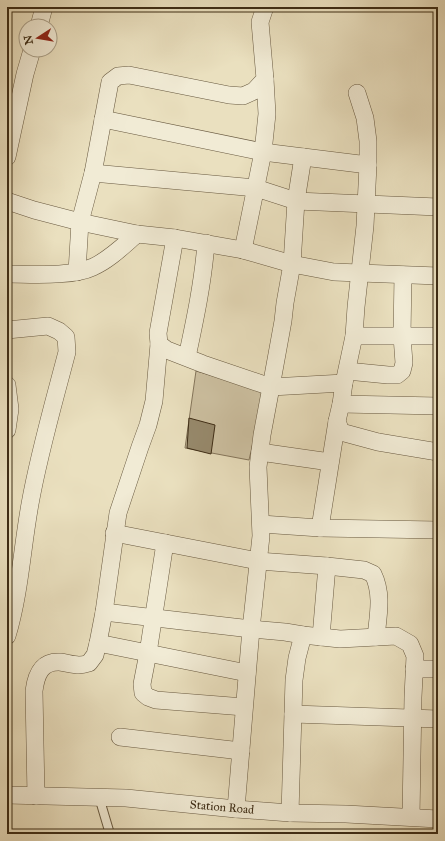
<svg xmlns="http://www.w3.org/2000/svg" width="445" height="841" font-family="'IM FELL Great Primer',serif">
  <rect width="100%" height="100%" fill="#eae0bf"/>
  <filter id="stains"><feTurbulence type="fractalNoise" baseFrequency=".005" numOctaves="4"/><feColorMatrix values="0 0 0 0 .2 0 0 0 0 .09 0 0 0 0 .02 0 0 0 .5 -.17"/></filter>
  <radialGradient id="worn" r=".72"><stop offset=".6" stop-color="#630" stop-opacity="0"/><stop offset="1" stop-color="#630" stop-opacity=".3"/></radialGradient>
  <polygon fill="#cdc1a2" stroke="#85765c" points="196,371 265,390 249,460 185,448"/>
  <polygon fill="#978a6d" stroke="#3d2c15" points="189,418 215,425 211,454 187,448"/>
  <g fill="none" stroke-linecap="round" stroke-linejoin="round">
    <defs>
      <polyline id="service" points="99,797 110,834"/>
      <g id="minor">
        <polyline points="39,26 44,7"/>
        <polyline points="357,93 365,118 368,141 368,165 365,226 356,307 354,336 344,383 341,404 337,421 341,432 378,442 438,452"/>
        <polyline points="103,119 263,152 368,165"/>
        <polyline points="7,157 25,74 32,50"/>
        <polyline points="93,173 256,188 296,201 438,207"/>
        <polyline points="7,201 34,210 80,222 137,234 175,238 243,250 292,264 334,272 438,276"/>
        <polyline points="175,238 158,333 159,344 167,350 203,364 271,387 344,383"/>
        <polyline points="243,250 263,152 267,114 265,79"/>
        <polyline points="77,272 80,222 93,173 110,82 118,76 129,75 229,95 243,96 254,91 265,79 260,22 265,7"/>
        <path d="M7 274C31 274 72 277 93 267 109 260 123 246 137 234"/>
        <path d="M7 330 48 326 59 331 66 337 67 352C54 402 39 453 30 504 22 548 20 593 7 636"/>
        <polyline points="354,336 438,336"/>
        <path d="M187 357C195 320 203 282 206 243"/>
        <polyline points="347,371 388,375 397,375 402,371 404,363 402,336 403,275"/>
        <polyline points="7,385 10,409 7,430"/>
        <polyline points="341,404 438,406"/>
        <polyline points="260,452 330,462"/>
        <polyline points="261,524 320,528 438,530"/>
        <polyline points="320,528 337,421"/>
        <path d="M114 533 258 561 327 566 364 570 373 574C383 594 378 616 376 637"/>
        <polyline points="165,543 148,653 142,684 143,693 148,697 156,700 244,707"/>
        <polyline points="104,612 251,629 285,632 303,635 340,639 396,636 410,644 415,656 413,697 411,817"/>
        <polyline points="321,637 327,566"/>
        <polyline points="98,643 247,673"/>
        <polyline points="414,669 438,669"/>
        <polyline points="293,714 438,719"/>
        <polyline points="120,737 241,751"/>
        <polyline points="7,795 126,798 236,809 290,813 346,814 438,819"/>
        <path d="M36 796 34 691C36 675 41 661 60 662 67 663 73 665 79 665 82 665 86 664 89 663L95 655 98 643 104 612 118 513 140 447 148 425 154 401 159 344"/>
        <polyline points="236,809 251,629 261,536 258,467 262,435 271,387 283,321 285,303 292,264 296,201 303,157"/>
        <polyline points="290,813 294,680 297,658 303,635"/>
      </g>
    </defs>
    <use href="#service" stroke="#685940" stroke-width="10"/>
    <use href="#minor" stroke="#685940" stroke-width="18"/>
    <use href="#service" stroke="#f1ebd5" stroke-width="8"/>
    <use href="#minor" stroke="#f1ebd5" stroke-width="17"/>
  </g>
  <g text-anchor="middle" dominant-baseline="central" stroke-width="3" stroke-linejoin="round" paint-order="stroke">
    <g font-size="12" fill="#3d2c15" stroke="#f1ebd5">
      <text transform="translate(222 807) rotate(5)">Station Road</text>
    </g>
  </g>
  <rect width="445" height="841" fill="none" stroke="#eae0bf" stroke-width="24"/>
  <rect x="8" y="8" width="429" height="825" fill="none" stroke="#3d2c15" stroke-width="2"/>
  <rect x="12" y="12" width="421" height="817" fill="none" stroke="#3d2c15"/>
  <g transform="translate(38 38) rotate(258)"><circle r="19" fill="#f1ebd5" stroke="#a99f88"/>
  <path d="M0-3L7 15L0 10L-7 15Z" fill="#8f2418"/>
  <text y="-6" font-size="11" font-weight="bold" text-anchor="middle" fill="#3d2c15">N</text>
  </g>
  <rect width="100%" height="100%" filter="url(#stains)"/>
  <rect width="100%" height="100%" fill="url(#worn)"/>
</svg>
